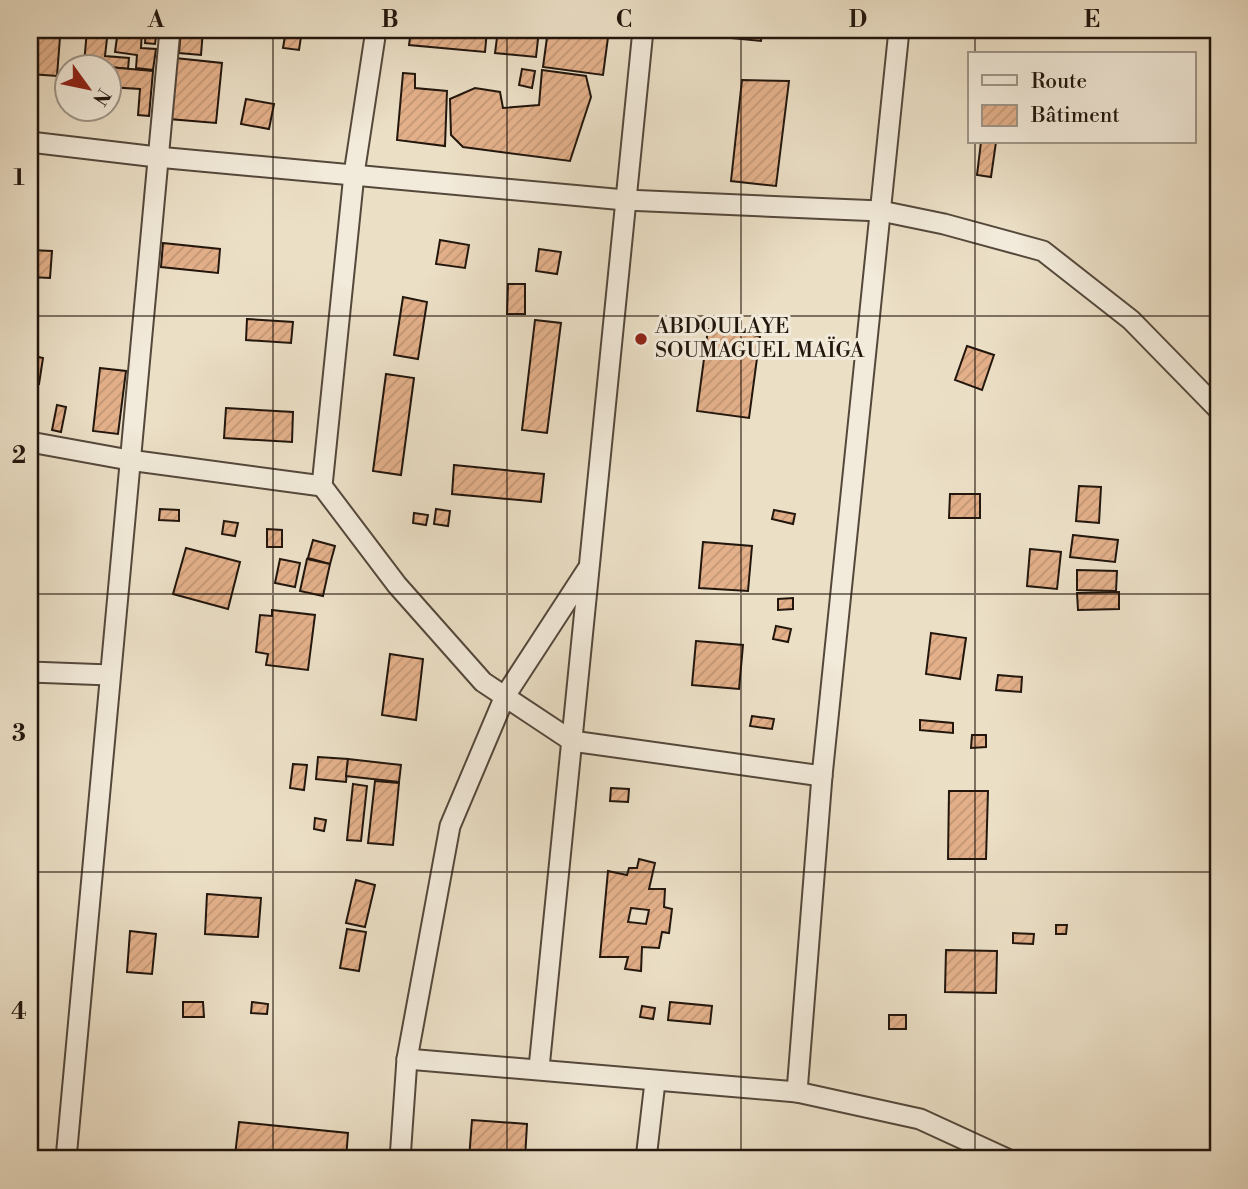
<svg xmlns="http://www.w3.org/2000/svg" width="1248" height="1189" font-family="'Libre Bodoni',serif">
  <defs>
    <pattern id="building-hatch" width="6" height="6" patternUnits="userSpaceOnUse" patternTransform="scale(1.75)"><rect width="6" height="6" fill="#e3b08a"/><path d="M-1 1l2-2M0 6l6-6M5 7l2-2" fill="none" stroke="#c29776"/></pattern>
  </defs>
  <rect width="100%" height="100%" fill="#ebdfc6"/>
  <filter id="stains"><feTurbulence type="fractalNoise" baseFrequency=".00286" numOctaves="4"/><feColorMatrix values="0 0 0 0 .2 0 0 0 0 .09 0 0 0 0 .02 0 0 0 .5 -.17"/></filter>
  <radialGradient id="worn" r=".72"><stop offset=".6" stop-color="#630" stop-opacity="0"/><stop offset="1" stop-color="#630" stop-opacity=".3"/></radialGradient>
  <g fill="url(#building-hatch)" stroke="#22160d" stroke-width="2" fill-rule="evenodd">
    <polygon points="87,30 108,30 105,56 129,58 128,69 84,64"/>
    <polygon points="118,30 142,30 141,48 156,49 153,70 136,68 137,55 115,52"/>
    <polygon points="146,30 157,30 155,44 145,43"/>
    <polygon points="181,30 203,30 201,55 179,53"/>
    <polygon points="286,30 302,30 299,50 283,48"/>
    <polygon points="411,30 487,30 485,52 409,45"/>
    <polygon points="498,30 539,30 536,57 495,53"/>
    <polygon points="548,30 609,30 603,75 543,67"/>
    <polygon points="692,30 762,30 761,41 691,34"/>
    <polygon points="30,35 60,37 57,76 30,74"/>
    <polygon points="175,58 222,63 216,123 169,119"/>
    <polygon points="108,67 153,71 149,116 138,115 140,89 108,87"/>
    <polygon points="522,69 535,71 532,88 519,85"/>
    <polygon points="542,70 586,76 591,97 570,161 463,147 451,135 450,99 475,88 500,92 503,108 539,105"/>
    <polygon points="403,73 415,74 415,88 447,91 445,146 397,140"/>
    <polygon points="742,80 789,81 776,186 731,181"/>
    <polygon points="246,99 274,104 269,129 241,124"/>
    <polygon points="83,108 92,108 91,114 82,113"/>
    <polygon points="94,108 106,108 106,114 93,114"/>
    <polygon points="981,142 996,142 991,177 977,175"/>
    <polygon points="440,240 469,245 465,268 436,264"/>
    <polygon points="163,243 220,249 218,273 161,267"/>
    <polygon points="539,249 561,252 557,274 536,271"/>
    <polygon points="30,250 52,251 50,278 30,277"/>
    <polygon points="508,284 525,284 525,314 507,314"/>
    <polygon points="403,297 427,302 418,359 394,355"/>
    <polygon points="247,319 293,322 291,343 246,340"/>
    <polygon points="535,320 561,323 547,433 522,430"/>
    <polygon points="708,329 760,336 749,418 697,411"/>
    <polygon points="967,346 994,355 982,390 955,380"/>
    <polygon points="30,355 43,358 39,384 30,382"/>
    <polygon points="100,368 126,371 118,434 93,431"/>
    <polygon points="386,374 414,378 401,475 373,471"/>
    <polygon points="57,405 66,407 61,432 52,430"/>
    <polygon points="226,408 293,412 292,442 224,438"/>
    <polygon points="454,465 544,474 541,502 452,494"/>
    <polygon points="1079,486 1101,487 1099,523 1076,521"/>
    <polygon points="950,494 980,494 980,518 949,518"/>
    <polygon points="160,509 179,510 179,521 159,520"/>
    <polygon points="436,509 450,511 448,526 434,524"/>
    <polygon points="774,510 795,514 793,524 772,519"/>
    <polygon points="414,513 428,515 426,525 413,523"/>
    <polygon points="224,521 238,523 235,536 222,534"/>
    <polygon points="267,529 282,530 282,547 267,547"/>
    <polygon points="1073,535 1118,540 1115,562 1070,557"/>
    <polygon points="313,540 335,546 330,564 308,558"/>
    <polygon points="703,542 752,546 748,591 699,588"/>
    <polygon points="186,548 240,562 228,609 173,594"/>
    <polygon points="1030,549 1061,552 1057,589 1027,586"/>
    <polygon points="280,559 300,563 295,587 275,583"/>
    <polygon points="307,559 330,564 323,596 300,591"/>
    <polygon points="1077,570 1117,571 1116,591 1077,590"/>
    <polygon points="1119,592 1119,609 1078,610 1077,593"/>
    <polygon points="793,598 793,609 778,610 778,599"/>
    <polygon points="272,610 315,615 308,670 266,665 268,654 256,652 260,615 272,616"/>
    <polygon points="776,626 791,629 788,642 773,639"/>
    <polygon points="931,633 966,638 960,679 926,674"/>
    <polygon points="696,641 743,645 739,689 692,685"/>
    <polygon points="390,654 423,659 416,720 382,715"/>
    <polygon points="998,675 1022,677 1021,692 996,690"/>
    <polygon points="752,716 774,719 772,729 750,726"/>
    <polygon points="920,720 953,723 953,733 920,730"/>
    <polygon points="972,735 986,735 986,747 971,748"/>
    <polygon points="318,757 348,759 346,782 316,779"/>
    <polygon points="348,759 401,765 399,782 346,776"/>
    <polygon points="293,764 307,765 304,790 290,788"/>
    <polygon points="375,781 399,783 393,845 368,843"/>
    <polygon points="353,784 367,786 361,841 347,840"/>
    <polygon points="611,788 629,789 628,802 610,801"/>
    <polygon points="949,791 988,791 986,859 948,859"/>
    <polygon points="315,818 326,820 324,831 314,829"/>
    <path d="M639 859 655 863 649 889H665L664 907 672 909 669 933 662 932 659 948 642 947 641 971 625 969 628 957H600L608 871 627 875 629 868H637ZM631 908 649 910 646 924 628 922Z"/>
    <polygon points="356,880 375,885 365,927 346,923"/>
    <polygon points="207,894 261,898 258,937 205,934"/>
    <polygon points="1056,925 1067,925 1066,934 1056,934"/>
    <polygon points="347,929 366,932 359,971 340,968"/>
    <polygon points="130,931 156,934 152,974 127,972"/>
    <polygon points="1013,933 1034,934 1033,944 1013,943"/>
    <polygon points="946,950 997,951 996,993 945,992"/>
    <polygon points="183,1002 203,1002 204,1017 183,1017"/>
    <polygon points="252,1002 268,1004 267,1014 251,1013"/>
    <polygon points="670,1002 712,1006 710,1024 668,1020"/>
    <polygon points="642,1006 655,1008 653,1019 640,1017"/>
    <rect x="889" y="1015" width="17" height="14"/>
    <polygon points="472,1120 527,1124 525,1159 469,1159"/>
    <polygon points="239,1122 348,1133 346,1159 275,1159 235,1155"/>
    <polygon points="443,1150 458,1150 458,1159 442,1159"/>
  </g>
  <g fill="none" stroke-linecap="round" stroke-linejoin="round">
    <defs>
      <g id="street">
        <polyline points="376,30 354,174 322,486 397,585 483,682 572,741 822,776"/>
        <polyline points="30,142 157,157 625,200 881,211 944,224 1043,251 1131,320 1218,409"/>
        <polyline points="30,442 129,460 322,486"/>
        <polyline points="30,672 110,675"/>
        <polyline points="407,1059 797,1092 920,1119 1007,1159"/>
        <polyline points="539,1068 643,30"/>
        <polyline points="797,1092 822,776 899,30"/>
        <polyline points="66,1159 170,30"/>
        <polyline points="400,1159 407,1059 450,826 505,696 587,570"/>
        <polyline points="646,1159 655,1082"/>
      </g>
    </defs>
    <use href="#street" stroke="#54483b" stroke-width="23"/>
    <use href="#street" stroke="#f2eada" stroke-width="19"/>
  </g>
  <path fill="none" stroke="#22160d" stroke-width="2" stroke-opacity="0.55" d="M273 30V1159M507 30V1159M741 30V1159M975 30V54M975 142V1159M30 316H1218M30 594H1218M30 872H1218"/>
  <circle fill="#8f2418" stroke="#f2eada" stroke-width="2.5" cx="641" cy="339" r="7"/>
  <g text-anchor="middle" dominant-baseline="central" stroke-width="6" stroke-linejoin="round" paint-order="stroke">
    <g font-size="21" fill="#22160d" stroke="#f2eada" text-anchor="start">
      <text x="655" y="327">ABDOULAYE<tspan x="655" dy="24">SOUMAGUEL MAÏGA</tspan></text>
    </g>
  </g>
  <rect width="1248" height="1189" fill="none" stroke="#ebdfc6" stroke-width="77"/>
  <rect x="968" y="52" width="228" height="91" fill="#f2eada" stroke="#9f9588" stroke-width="2"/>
  <rect x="982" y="75" width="35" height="10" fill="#f2eada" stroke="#9f9588" stroke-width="2"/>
  <text x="1031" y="88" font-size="21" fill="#22160d">Route</text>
  <rect x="982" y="105" width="35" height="21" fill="url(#building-hatch)" stroke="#9f9588" stroke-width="2"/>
  <text x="1031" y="122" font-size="21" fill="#22160d">Bâtiment</text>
  <g transform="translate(88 88) rotate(123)"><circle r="33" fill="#f2eada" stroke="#9f9588" stroke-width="2"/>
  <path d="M0-5L12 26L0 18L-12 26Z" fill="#8f2418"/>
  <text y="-10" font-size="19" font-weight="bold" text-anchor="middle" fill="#22160d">N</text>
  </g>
  <rect x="38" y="38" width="1172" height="1112" fill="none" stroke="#22160d" stroke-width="2.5"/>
  <g font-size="23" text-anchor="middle" font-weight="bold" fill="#22160d">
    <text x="156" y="27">A</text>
    <text x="390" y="27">B</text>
    <text x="624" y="27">C</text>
    <text x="858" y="27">D</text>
    <text x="1092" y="27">E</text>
    <text x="19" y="185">1</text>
    <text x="19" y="463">2</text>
    <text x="19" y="741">3</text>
    <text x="19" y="1019">4</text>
  </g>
  <rect width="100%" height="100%" filter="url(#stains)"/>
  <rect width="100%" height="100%" fill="url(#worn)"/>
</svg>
